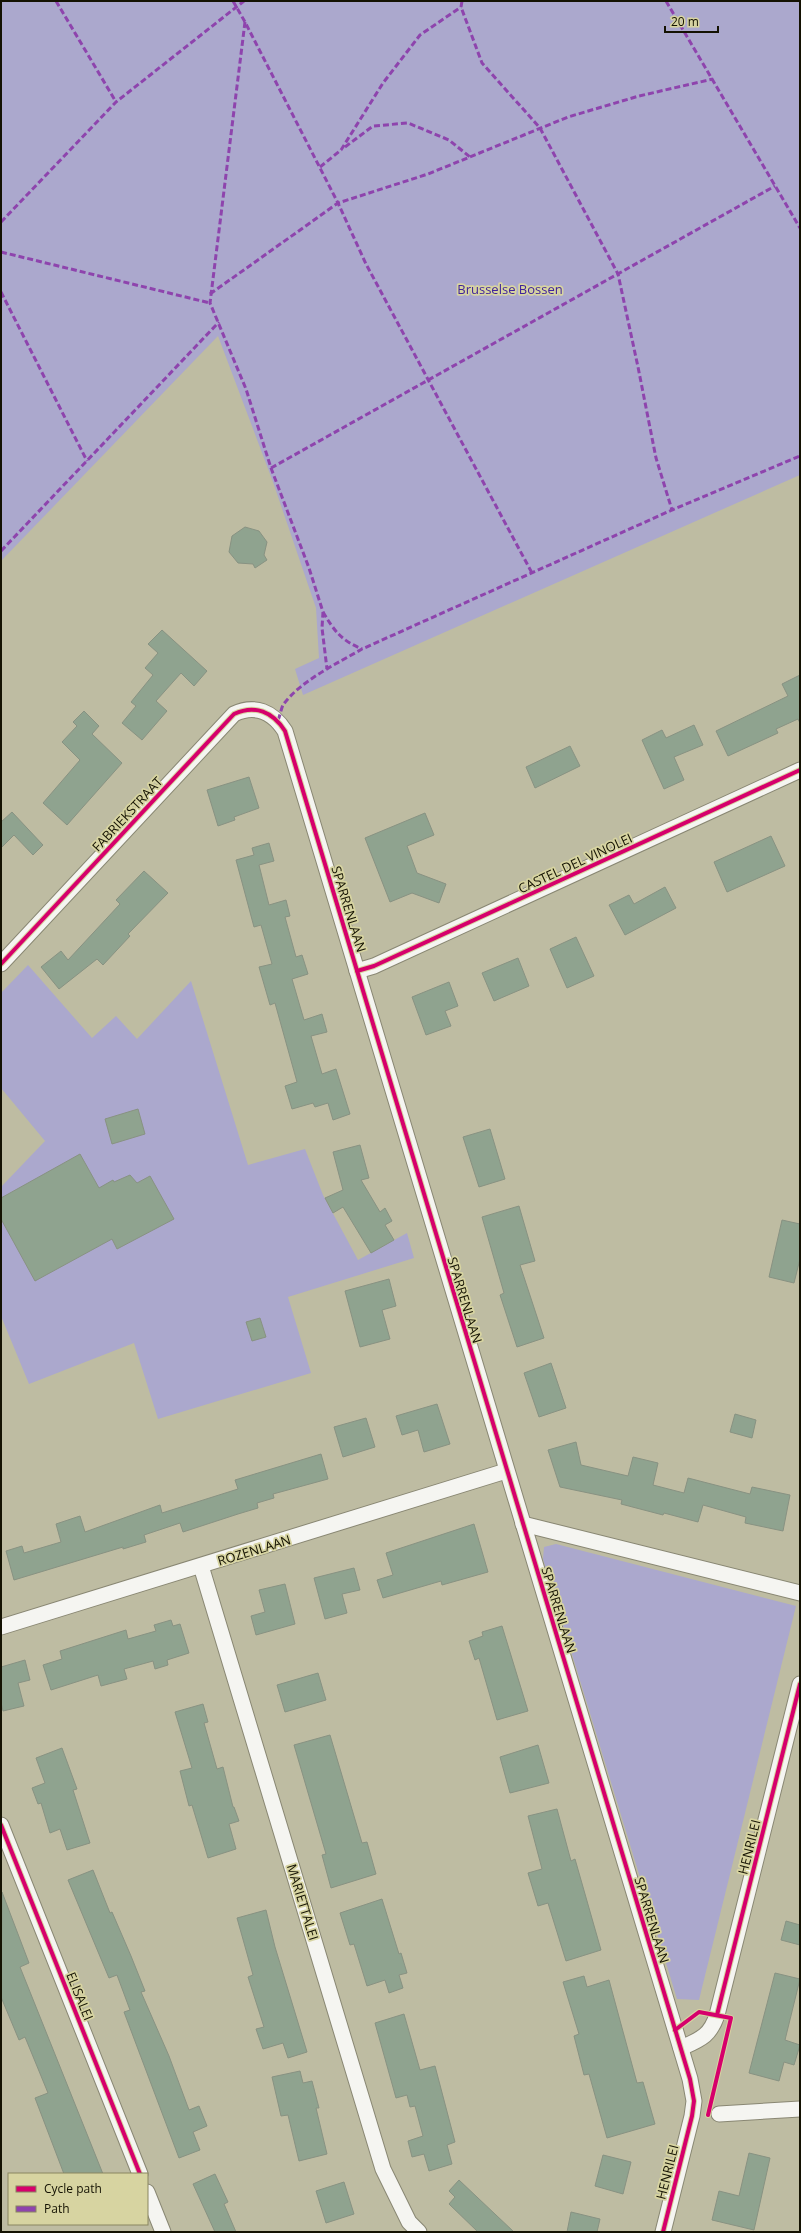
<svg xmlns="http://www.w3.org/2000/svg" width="801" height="2233" font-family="'Open Sans',sans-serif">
  <rect width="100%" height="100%" fill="#bebca2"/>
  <g fill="#aba8cd">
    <polygon points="1,1 800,1 800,475 303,695 295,669 319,658 316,608 273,482 218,336 1,561"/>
    <polygon points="28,965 92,1038 116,1016 137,1039 191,981 248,1165 305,1149 323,1195 358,1260 407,1233 414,1258 288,1297 311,1373 158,1419 134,1343 29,1384 1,1316 1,1187 45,1141 1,1088 1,993"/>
    <polygon points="556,1544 796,1606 699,2000 677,1999 543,1559 544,1547"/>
  </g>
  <g fill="#8fa38f" stroke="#889282">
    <polygon points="245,527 259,531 267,542 264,555 267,560 255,568 253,564 238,563 229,552 232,536"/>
    <polygon points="162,630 207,671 194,686 181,673 156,701 167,711 142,740 122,723 136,706 131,702 153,675 145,668 158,653 148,644"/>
    <polygon points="800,675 800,723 798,719 776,729 778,733 728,756 716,731 788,696 782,684"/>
    <polygon points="84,711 99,726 92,734 122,763 67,825 43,803 80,760 62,742 77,726 73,722"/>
    <polygon points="694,725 703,745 674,757 684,780 664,789 642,740 662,730 666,738"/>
    <polygon points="570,746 580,766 535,788 526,767"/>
    <polygon points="249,777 259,808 234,817 235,820 218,826 207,790"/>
    <polygon points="12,812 43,845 33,855 14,835 1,848 1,822"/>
    <polygon points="425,813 434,835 407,846 417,873 446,884 439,903 412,893 390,902 365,838"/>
    <polygon points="771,836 785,866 727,892 714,862"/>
    <polygon points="269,843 274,861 259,865 269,905 286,900 290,916 285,917 296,957 302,955 308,974 292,979 304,1020 322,1014 327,1032 311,1036 322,1074 336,1069 350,1114 333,1120 328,1103 315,1107 313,1103 292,1109 285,1086 297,1082 275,1003 270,1005 259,967 272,964 261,925 254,927 236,860 254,855 252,848"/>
    <polygon points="144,871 168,893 128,934 130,936 103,965 97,959 59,989 41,967 61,951 68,960 120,904 116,900"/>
    <polygon points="665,887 676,908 625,935 609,905 629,895 634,904"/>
    <polygon points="576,937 594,976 567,988 550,949"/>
    <polygon points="518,958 529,986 494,1001 482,973"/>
    <polygon points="449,982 458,1006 445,1011 451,1026 426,1035 412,997"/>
    <polygon points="138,1109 145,1134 112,1144 105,1119"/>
    <polygon points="490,1129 505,1179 479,1187 463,1137"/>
    <polygon points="360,1145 369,1178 361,1180 380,1212 385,1208 392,1221 385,1225 394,1240 371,1253 343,1207 333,1213 325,1198 343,1190 333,1152"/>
    <polygon points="80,1154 99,1188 113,1180 114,1182 130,1175 137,1183 150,1176 174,1219 117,1249 112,1239 35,1281 1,1219 1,1198"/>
    <polygon points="519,1206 535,1261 520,1265 544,1338 517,1347 500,1295 504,1293 482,1217"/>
    <polygon points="782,1220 800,1224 800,1259 794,1283 769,1277"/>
    <polygon points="389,1279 396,1306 382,1310 390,1339 360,1347 345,1291"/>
    <polygon points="260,1318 266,1337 252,1341 246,1322"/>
    <polygon points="551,1363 566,1408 539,1417 524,1373"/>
    <polygon points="437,1404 450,1444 424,1452 418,1430 402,1435 396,1416"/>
    <polygon points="735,1414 756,1420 752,1438 730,1432"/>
    <polygon points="366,1418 375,1447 343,1457 334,1427"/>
    <polygon points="576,1442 581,1465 628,1476 633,1457 658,1463 653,1485 684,1493 688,1478 750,1494 752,1487 790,1495 783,1531 745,1523 746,1517 703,1505 698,1522 664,1513 663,1515 621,1504 622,1500 560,1487 548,1450"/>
    <polygon points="321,1454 328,1479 273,1494 274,1498 257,1503 258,1508 238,1514 183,1532 180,1523 144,1535 146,1542 123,1549 123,1547 14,1580 6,1551 22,1546 24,1553 61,1542 56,1524 80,1516 85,1532 160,1505 162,1513 238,1489 235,1480"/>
    <polygon points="474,1524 488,1572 442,1585 441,1581 383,1598 377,1580 393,1575 386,1553"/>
    <polygon points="354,1568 360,1590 342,1594 347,1613 325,1619 314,1578"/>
    <polygon points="285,1584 295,1624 256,1635 251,1616 265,1612 259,1590"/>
    <polygon points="171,1620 173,1626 180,1624 189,1653 167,1660 168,1665 155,1669 153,1661 124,1669 127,1679 101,1686 98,1675 51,1690 43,1665 62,1659 60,1651 126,1630 128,1639 156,1631 154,1625"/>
    <polygon points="502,1626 528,1711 497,1720 479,1658 475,1660 469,1641 483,1636 482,1632"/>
    <polygon points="25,1660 30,1680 18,1683 24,1706 3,1711 1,1703 1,1667"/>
    <polygon points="318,1673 326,1700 285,1712 277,1685"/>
    <polygon points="203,1704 208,1722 204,1723 217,1769 223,1767 233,1807 234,1807 239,1821 229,1824 236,1849 208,1858 192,1805 189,1806 180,1771 192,1768 175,1712"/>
    <polygon points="330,1735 362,1843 367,1842 376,1874 331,1888 322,1855 326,1854 294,1745"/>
    <polygon points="538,1745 549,1783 510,1793 500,1757"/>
    <polygon points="62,1748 77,1789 73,1790 90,1843 67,1850 60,1829 50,1833 41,1803 38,1804 32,1788 45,1783 36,1758"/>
    <polygon points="557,1809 571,1861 575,1859 601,1950 566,1961 548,1903 538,1906 528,1873 542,1869 528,1816"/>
    <polygon points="93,1870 110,1913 112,1912 131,1956 145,1991 141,1992 169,2056 189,2110 199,2106 207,2126 193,2132 200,2150 179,2158 124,2012 130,2010 117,1975 109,1978 68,1880"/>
    <polygon points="2,1892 29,1963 20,1967 103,2174 64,2174 35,2098 48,2093 25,2037 19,2040 1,1997"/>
    <polygon points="382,1899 399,1954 401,1953 407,1973 399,1975 403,1988 389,1993 385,1980 367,1986 354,1944 350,1945 340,1913"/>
    <polygon points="266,1910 275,1947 307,2052 288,2058 283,2043 263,2049 256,2029 264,2027 248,1977 253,1975 237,1918"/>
    <polygon points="786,1921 800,1925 800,1945 781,1940"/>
    <polygon points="775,1973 800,1979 785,2040 800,2045 794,2065 784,2062 779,2081 749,2073"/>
    <polygon points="584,1976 587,1987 609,1980 637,2083 643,2082 655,2124 607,2138 589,2074 584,2075 574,2036 579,2034 563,1982"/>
    <polygon points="404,2014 420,2070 435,2066 455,2142 447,2145 452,2164 429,2171 424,2154 412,2157 408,2141 423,2136 415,2106 410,2107 407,2095 396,2098 375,2023"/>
    <polygon points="300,2071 303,2083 312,2081 319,2108 316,2108 327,2154 299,2161 288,2115 281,2116 272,2077"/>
    <polygon points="749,2153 770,2158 754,2230 712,2220 719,2191 739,2196"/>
    <polygon points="603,2155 631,2162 623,2194 595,2186"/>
    <polygon points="215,2174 228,2202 224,2204 236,2232 215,2232 193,2184"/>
    <polygon points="459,2180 514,2232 478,2232 449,2204 455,2197 449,2191"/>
    <polygon points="344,2182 354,2214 326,2223 316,2191"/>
    <polygon points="571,2212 600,2219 597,2232 567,2232"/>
  </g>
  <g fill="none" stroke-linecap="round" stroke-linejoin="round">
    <defs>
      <g id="minor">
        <path d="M1 964 234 714C255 704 273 712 285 731L690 2079 694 2101 692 2116 663 2232"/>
        <polyline points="357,971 374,966 800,770"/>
        <polyline points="523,1524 800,1593"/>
        <polyline points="201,1566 383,2169 409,2222 419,2232"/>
        <polyline points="1,1627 506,1471"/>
        <polyline points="1,1825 140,2174"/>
        <path d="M681 2048C701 2039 710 2036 717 2015L800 1684"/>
        <polyline points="719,2114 800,2109"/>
        <polyline points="147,2192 163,2232"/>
      </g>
    </defs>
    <use href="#minor" stroke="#898773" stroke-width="17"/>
    <use href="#minor" stroke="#f5f5f1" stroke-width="15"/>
    <g stroke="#8e44ad" stroke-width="3" stroke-dasharray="6 3" stroke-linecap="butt">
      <polyline points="56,1 116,102"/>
      <polyline points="233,1 245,22 338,203 366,264 532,573"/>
      <polyline points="462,1 461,7 482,63 540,128 618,274 638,367 656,458 672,510"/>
      <polyline points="666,1 800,228"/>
      <polyline points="245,22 210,303 246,389 271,468 309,568 323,612 322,628 327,669"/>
      <polyline points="345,147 373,126 408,123 449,140 470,157"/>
      <polyline points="320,167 341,150 383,83 420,35 461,7"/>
      <polyline points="1,222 116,102 244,1"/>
      <polyline points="1,252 210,303"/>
      <polyline points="1,292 87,461"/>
      <polyline points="210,294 338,203 428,174 568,117 639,96 713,79"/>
      <polyline points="271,468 775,186"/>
      <polyline points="1,551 219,322"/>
      <path d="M323 612C335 632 341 640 362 649"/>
      <path d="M278 720C280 716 281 709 283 705 300 681 338 663 362 649L672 510 800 456"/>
    </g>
    <defs>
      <g id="cycleway">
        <path d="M1 964 234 714C255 704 273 712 285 731L690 2079 694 2101 692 2116 663 2232"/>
        <polyline points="357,971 374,966 800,770"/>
        <polyline points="1,1825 140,2174"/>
        <polyline points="717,2015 800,1684"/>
        <polyline points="675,2030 699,2012 731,2018 708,2115"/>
      </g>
    </defs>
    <use href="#cycleway" stroke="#d7d4a1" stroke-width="6"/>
    <use href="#cycleway" stroke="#d6006c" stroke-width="4"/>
  </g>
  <g text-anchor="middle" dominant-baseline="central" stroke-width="3.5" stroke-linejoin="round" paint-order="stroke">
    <g font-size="13" fill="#3f229a" stroke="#d7d4a1">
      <text x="510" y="289">Brusselse Bossen</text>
    </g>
    <g font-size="13" fill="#141202" stroke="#d7d4a1">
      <text transform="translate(127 814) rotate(-47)">FABRIEKSTRAAT</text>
      <text transform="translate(575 863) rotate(-25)">CASTEL DEL VINOLEI</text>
      <text transform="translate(349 909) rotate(73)">SPARRENLAAN</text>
      <text transform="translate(465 1300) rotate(73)">SPARRENLAAN</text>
      <text transform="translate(254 1550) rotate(-17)">ROZENLAAN</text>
      <text transform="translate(559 1610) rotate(73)">SPARRENLAAN</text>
      <text transform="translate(749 1847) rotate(-76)">HENRILEI</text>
      <text transform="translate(303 1902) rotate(73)">MARIETTALEI</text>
      <text transform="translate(652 1920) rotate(73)">SPARRENLAAN</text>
      <text transform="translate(80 1996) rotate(68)">ELISALEI</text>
      <text transform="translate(667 2172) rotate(-76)">HENRILEI</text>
    </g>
  </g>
  <rect width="801" height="2233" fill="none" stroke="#141202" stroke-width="4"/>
  <rect x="8" y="2173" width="140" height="52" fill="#d7d4a1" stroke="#898661"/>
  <rect x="16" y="2186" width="20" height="6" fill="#d6006c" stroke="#898661"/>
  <text x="44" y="2193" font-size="12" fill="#141202">Cycle path</text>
  <rect x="16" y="2206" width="20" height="6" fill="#8e44ad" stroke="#898661"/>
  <text x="44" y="2213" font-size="12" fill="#141202">Path</text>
  <path d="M665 26v6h53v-6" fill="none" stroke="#141202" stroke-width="2"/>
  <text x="671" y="26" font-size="12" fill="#141202" stroke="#d7d4a1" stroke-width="3" paint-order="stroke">20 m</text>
</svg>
